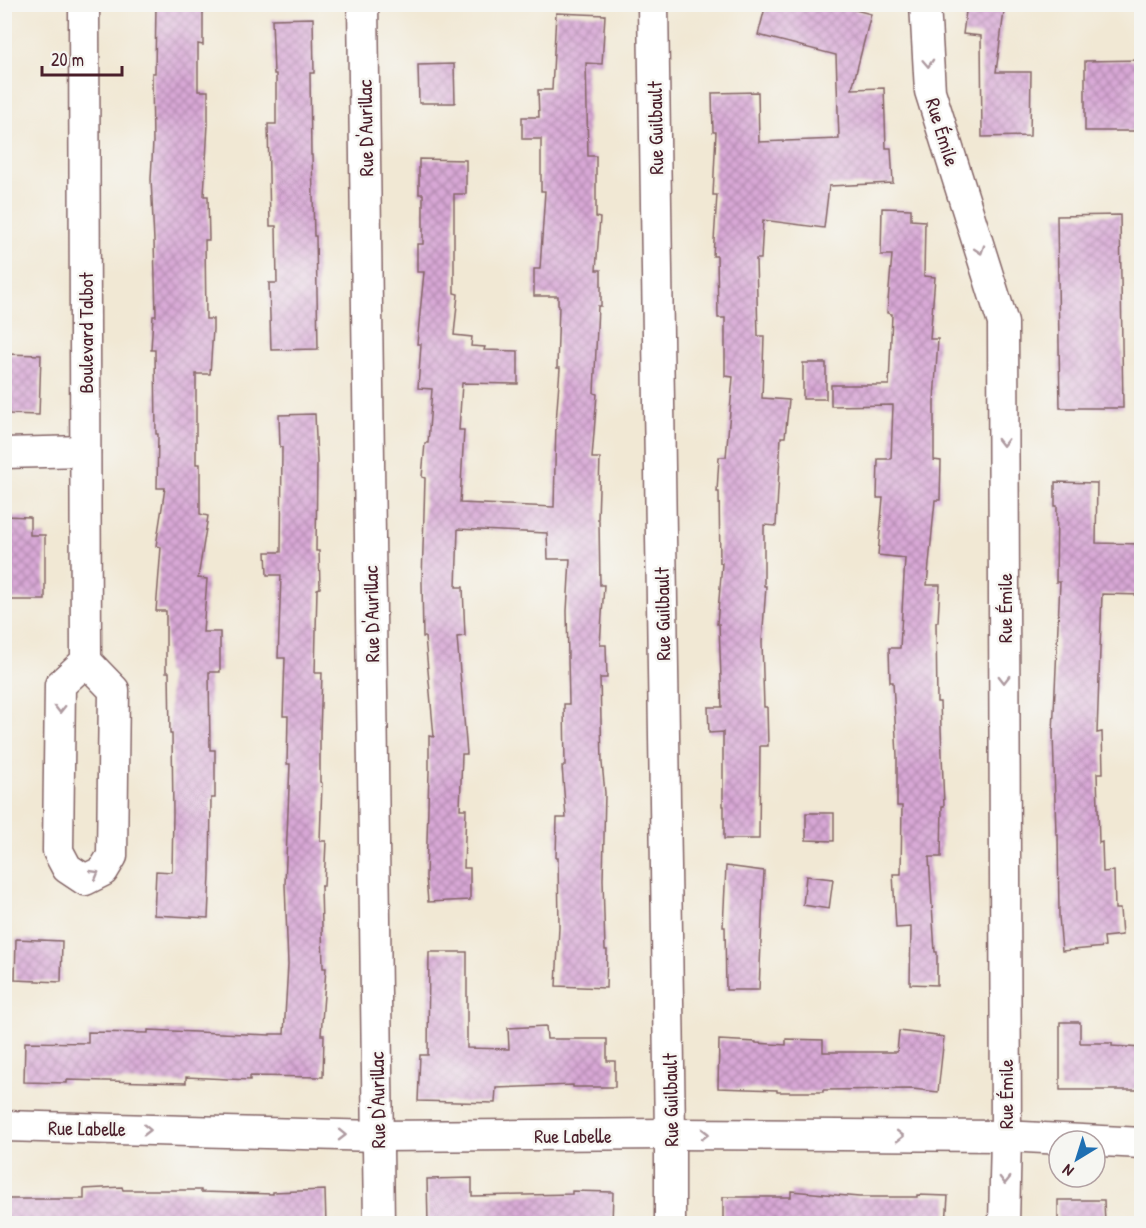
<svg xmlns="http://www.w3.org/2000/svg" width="1146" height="1228" font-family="'Patrick Hand',sans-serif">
  <defs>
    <pattern id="building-cross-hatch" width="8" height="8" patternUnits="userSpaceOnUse" patternTransform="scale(1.5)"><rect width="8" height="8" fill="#d8a8d6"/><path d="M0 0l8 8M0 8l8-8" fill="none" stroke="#b188ae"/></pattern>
  </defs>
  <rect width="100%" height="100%" fill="#f6f6f2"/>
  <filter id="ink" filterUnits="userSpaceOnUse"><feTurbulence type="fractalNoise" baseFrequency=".0167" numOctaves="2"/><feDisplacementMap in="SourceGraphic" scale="12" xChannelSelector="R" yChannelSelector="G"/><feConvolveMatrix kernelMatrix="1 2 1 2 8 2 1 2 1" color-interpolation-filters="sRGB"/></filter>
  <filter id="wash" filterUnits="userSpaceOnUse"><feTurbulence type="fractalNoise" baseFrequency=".008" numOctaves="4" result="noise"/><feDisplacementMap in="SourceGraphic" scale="24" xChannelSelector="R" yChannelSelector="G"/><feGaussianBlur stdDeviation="1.35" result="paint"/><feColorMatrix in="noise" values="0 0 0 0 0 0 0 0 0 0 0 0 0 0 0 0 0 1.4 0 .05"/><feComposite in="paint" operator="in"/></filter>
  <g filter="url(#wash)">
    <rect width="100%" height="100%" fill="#f1e8d4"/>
    <g id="blocks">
      <g fill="url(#building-cross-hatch)">
        <polygon points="156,4 203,4 203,45 198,44 198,91 208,91 208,124 204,196 208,196 209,240 205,240 206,319 213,319 213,329 210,374 196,374 196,464 200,464 200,514 208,516 198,578 207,579 203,632 220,632 220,672 209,672 210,750 215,750 215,798 211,798 210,875 208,918 154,915 156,871 172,872 173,813 172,734 170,734 169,672 166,672 166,611 156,611 161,547 156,546 165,488 157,488 158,434 156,434 155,350 151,350 153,316 156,316 154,241 151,179 153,142 152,73 155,73"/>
        <polygon points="766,4 832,4 871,14 852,89 884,88 886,148 891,148 893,183 829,186 824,228 763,220 761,259 756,259 758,336 764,336 762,398 789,400 785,437 781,437 776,526 764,525 764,586 766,586 762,642 764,707 767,707 768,746 760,746 759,839 724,839 724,806 723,806 723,732 709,733 708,707 722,707 719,624 717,624 722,563 720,563 719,492 717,492 719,457 726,457 733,377 725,376 725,318 718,318 717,256 713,256 717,195 713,195 716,132 713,132 712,93 758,92 759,142 839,139 836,55 758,35"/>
        <polygon points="967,4 1005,4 996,72 1031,72 1030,136 982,137 981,36 963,34"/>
        <polygon points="556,13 605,15 602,64 586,63 588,156 596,156 596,217 600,218 596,270 601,270 601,306 598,306 594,393 597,394 592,458 600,458 598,520 599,520 600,585 604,585 600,645 606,645 607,678 600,678 602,763 605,793 603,880 605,950 607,950 606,988 556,986 559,927 558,858 556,858 557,818 566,818 562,766 565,766 564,704 569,704 567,611 570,559 548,559 547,533 458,529 456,587 463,587 465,636 457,637 467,754 462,754 460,809 466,809 464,868 470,868 470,900 428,902 426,877 429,771 429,736 434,737 425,637 423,637 422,582 425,478 422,477 425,443 428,443 432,389 418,388 421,344 417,344 424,272 417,272 417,244 423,244 423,194 419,194 419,159 466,160 466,194 454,194 454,293 458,294 454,335 472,337 471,346 485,347 484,350 518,351 518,384 462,383 459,430 464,430 460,503 554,507 556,423 560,368 557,368 559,305 558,305 558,296 534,296 534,269 540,269 545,191 541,191 541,139 522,139 522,117 539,117 538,90 552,90"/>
        <polygon points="313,18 314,73 310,73 311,155 312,155 314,236 316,236 318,349 271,350 269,283 277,283 276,226 270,226 268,124 276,124 276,74 274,74 272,19"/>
        <polygon points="1142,60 1142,131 1085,131 1085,61"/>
        <polygon points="454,64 455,103 419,103 418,65"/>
        <polygon points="882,208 911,209 911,220 925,221 924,276 935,277 930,339 938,339 934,401 934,460 941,461 940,500 935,500 927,585 940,585 938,622 936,622 937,702 940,702 944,806 942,806 941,857 929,857 935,952 937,952 937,985 910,984 911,927 896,928 893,874 901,874 902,806 897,806 897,756 893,682 890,682 889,648 900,648 905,558 878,555 883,498 877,498 878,459 891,459 893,405 831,406 831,385 889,385 892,314 887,313 892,255 881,255"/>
        <polygon points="1120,215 1123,408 1060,408 1057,216"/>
        <polygon points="4,354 41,355 39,415 9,414 9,408 4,408"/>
        <rect x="803" y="363" width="23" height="36"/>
        <polygon points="315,414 317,462 316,551 319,551 320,588 317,589 315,673 322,673 320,733 320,782 322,783 320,841 326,841 324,886 321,886 323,968 326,968 321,1035 324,1035 323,1077 250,1076 250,1080 186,1077 186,1083 67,1080 67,1083 24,1082 25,1042 88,1043 88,1032 148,1033 148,1030 270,1035 270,1034 284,1034 288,965 285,884 290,764 287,764 288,716 283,716 285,658 278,658 281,575 267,575 266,552 281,552 282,447 280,447 279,415"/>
        <polygon points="1055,482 1097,483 1096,543 1142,544 1142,595 1102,594 1097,733 1102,732 1103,773 1097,773 1099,843 1102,842 1103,872 1114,871 1115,909 1120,909 1122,935 1104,937 1105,947 1062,951 1059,916 1058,834 1056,834 1053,733 1060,582 1056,582 1057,506 1055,506"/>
        <polygon points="4,516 30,517 30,535 45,535 45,600 4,600"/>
        <polygon points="806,813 834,813 834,841 806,840"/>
        <polygon points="726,866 764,871 759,990 726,990 725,927 723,927"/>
        <polygon points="806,876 833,879 829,909 803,905"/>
        <polygon points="16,939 62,941 61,982 15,980"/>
        <polygon points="429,952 467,952 467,1048 509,1049 508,1028 546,1026 547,1039 607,1039 607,1061 615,1061 615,1087 573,1087 573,1085 496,1088 495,1103 418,1101 420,1055 428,1055"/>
        <polygon points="1060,1022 1080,1022 1080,1043 1112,1043 1112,1046 1142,1048 1142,1090 1060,1090"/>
        <polygon points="899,1031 944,1037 938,1092 913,1089 823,1090 823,1092 777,1092 777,1090 718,1088 719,1040 756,1042 756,1043 786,1045 786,1039 823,1040 823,1052 897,1052"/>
        <polygon points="472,1178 472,1196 572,1194 572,1191 613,1192 612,1224 428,1224 427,1179"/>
        <polygon points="122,1187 123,1190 201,1190 201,1192 273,1194 273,1192 325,1190 326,1224 4,1224 4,1199 84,1199 84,1189"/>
        <polygon points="791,1191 859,1197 917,1197 917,1195 948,1196 946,1224 723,1224 723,1197 791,1197"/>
        <polygon points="1058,1200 1104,1200 1105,1224 1058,1224"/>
      </g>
    </g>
  </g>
  <g filter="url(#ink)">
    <use href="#blocks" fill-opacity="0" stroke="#846566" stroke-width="1.5"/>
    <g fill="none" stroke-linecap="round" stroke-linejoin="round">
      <defs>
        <g id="minor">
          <polyline points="84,4 86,661 114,690 112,856 103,871 85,880 67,868 58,851 60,685 86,661"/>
          <polyline points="363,4 379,1224"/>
          <polyline points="653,4 670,1134 670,1224"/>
          <polyline points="925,4 930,91 1003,323 1006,1136 1004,1224"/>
          <polyline points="4,453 85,451"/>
          <polyline points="4,1126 377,1136 670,1134 1006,1136 1142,1143"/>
        </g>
      </defs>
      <use href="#minor" stroke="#846566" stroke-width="33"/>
      <use href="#minor" stroke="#fff" stroke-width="30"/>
    </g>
    <defs><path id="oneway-chevron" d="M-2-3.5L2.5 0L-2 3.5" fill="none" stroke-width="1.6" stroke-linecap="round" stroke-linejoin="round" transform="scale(1.5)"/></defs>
    <g stroke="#ae9aa0">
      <use href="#oneway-chevron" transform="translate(928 63) rotate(87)"/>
      <use href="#oneway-chevron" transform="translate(980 250) rotate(72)"/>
      <use href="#oneway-chevron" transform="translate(1003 442) rotate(90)"/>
      <use href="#oneway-chevron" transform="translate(1004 679) rotate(90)"/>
      <use href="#oneway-chevron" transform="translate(60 709) rotate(91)"/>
      <use href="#oneway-chevron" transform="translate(95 874) rotate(-30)"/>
      <use href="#oneway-chevron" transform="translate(147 1130) rotate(1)"/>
      <use href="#oneway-chevron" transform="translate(705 1134)"/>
      <use href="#oneway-chevron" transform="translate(342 1135) rotate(1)"/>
      <use href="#oneway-chevron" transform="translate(900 1136)"/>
      <use href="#oneway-chevron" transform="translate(1005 1180) rotate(91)"/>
    </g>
  </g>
  <g text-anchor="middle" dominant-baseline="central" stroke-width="5" stroke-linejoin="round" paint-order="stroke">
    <g font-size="20" fill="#4a1f2b" stroke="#f6f6f2">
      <text transform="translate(365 128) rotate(-91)">Rue D'Aurillac</text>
      <text transform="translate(655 128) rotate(-91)">Rue Guilbault</text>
      <text transform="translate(943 132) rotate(73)">Rue Émile</text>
      <text transform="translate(85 333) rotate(-90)">Boulevard Talbot</text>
      <text transform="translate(1004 608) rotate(-90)">Rue Émile</text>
      <text transform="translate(371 614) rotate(-91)">Rue D'Aurillac</text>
      <text transform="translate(662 614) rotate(-91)">Rue Guilbault</text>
      <text transform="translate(1005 1094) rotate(-90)">Rue Émile</text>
      <text transform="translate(377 1100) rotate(-91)">Rue D'Aurillac</text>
      <text transform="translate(670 1100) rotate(-91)">Rue Guilbault</text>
      <text transform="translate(87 1128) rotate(1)">Rue Labelle</text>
      <text x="573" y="1135">Rue Labelle</text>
    </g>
  </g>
  <rect width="1146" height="1228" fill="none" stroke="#f6f6f2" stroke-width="24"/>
  <g transform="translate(1077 1159) rotate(218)"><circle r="28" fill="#f6f6f2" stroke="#b1a0a2" stroke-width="1.5"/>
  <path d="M0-4.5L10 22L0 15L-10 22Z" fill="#1f6fb2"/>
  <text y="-9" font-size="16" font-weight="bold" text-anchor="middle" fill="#4a1f2b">N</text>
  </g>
  <path d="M42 66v9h80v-9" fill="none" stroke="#4a1f2b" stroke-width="3"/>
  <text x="51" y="66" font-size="18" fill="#4a1f2b" stroke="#f6f6f2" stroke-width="4.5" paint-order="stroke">20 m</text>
</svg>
